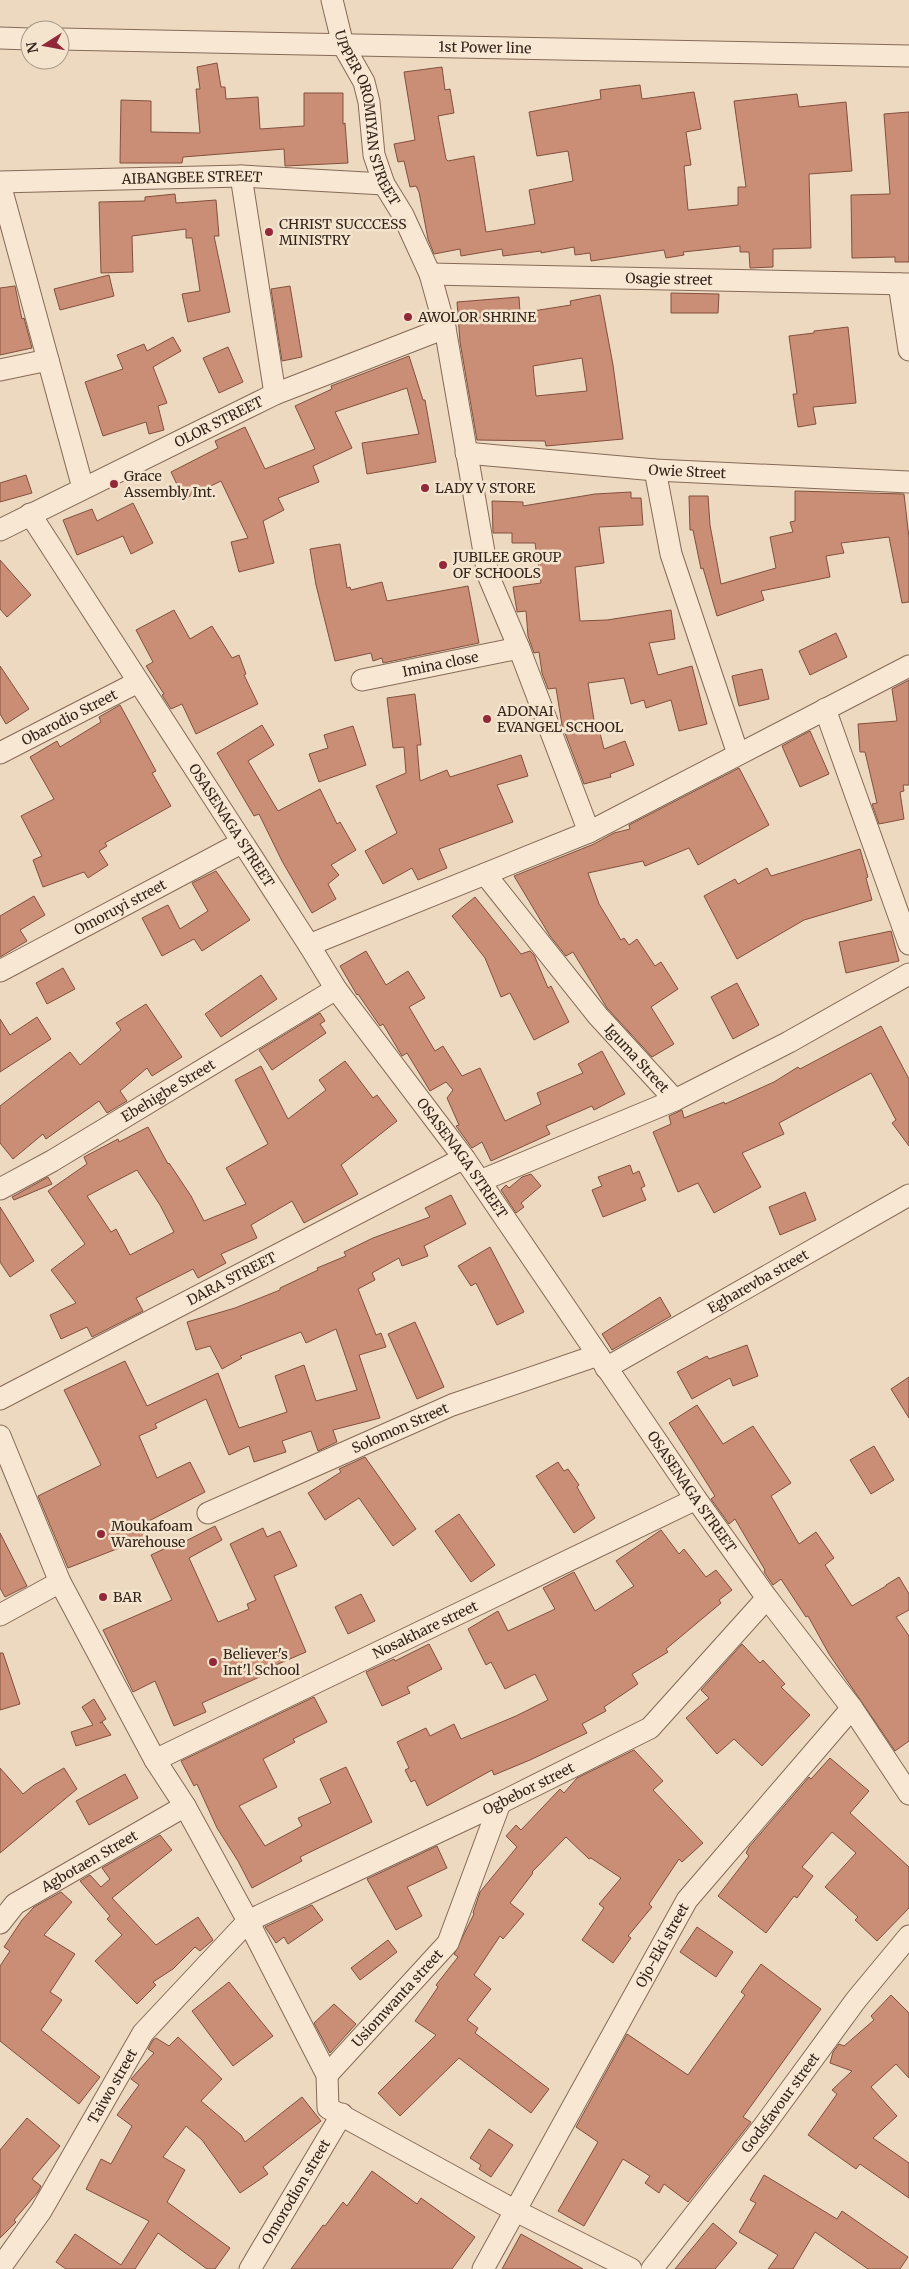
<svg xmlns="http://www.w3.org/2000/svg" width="909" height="2269" font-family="Merriweather,serif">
  <rect width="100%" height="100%" fill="#ecd9bf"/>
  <g fill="#ca8d75" stroke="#83503e" fill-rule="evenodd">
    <polygon points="217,63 221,87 225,87 226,99 258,97 260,129 304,126 304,93 343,93 343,124 345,123 348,163 285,166 284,149 183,157 182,163 120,163 121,100 151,101 151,132 200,133 196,89 200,89 197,67"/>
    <polygon points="442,67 445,90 450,89 454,113 438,116 446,159 448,161 474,156 486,232 535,224 529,190 573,181 568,151 537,156 529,112 601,99 600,90 640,85 642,99 694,92 701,129 686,132 691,165 684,166 688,210 738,205 738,187 746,187 734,101 797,94 799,107 846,102 852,171 809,174 811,248 773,249 773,267 750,268 749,252 740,252 740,246 683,252 684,255 666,258 664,250 591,261 590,253 575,255 574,247 541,253 541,251 503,256 502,249 461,256 460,249 434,254 428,239 419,192 416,186 410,187 404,161 398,162 394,144 415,140 404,72"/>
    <polygon points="909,112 909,262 895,262 895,257 852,258 851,195 890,194 884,114"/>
    <polygon points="175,194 176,203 216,200 219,236 214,236 230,312 188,322 182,294 200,291 192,238 186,238 186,229 132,236 133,272 101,273 99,202 145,201 145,197"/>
    <polygon points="109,275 114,296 60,310 54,289"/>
    <polygon points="15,286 22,319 24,318 32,348 0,355 0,288"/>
    <polygon points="290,286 302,357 282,361 271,289"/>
    <polygon points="671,293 719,294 718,313 671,313"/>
    <path d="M600 295 613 365 623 439 546 446 545 441 477 440 460 342 457 302 519 297 520 313 571 305 570 301ZM582 358 587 391 536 396 533 366Z"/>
    <polygon points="848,327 856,403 813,407 816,424 798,427 793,394 797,394 789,336 814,333 814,331"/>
    <polygon points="173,337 181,351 153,367 167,403 158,406 164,430 149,434 146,422 103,436 85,382 123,369 117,355 144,344 147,351"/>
    <polygon points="228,347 243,382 219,393 203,358"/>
    <polygon points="409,356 423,400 425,400 436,462 367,474 362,443 419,434 407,388 335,412 352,448 313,466 319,482 278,498 284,510 263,521 274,563 239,572 231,542 248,538 221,481 184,499 171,472 218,448 215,441 245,427 265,469 315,449 295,406 332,389 331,386"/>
    <polygon points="26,475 32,493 0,502 0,483"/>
    <polygon points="795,491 904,494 909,538 909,602 902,603 889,537 841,543 844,553 826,556 830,577 761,591 764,600 717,616 703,568 701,569 693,530 690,530 689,496 708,496 710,525 721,584 776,568 770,537 793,532 790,522 795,521"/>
    <polygon points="631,492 631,498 641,498 643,525 599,527 604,563 575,567 580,621 607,620 671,610 675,639 649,643 658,675 692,666 707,724 679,731 671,700 646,708 644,700 631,704 624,678 588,683 595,726 598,725 604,749 625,741 634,765 610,774 611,777 584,784 562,725 556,688 548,689 542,673 539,652 534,653 528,636 526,611 517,612 517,611 513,587 541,583 535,543 512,543 512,533 493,533 492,501 523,502 523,506 595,494"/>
    <polygon points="133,503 153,543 131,554 123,536 77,555 63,520 92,509 97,521"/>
    <polygon points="340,544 347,588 350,587 351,590 382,582 387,601 468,586 479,643 383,663 382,658 373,661 371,653 335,661 316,585 310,549"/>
    <polygon points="0,560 31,595 7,617 0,609"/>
    <polygon points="174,610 190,639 212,626 232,658 239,655 246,674 244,675 258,704 196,734 182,704 171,709 162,695 164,694 146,666 153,662 136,630"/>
    <polygon points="836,633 847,657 810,675 799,651"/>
    <polygon points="0,666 29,709 6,724 0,714"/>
    <polygon points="762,669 769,699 739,706 732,676"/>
    <polygon points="909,680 909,785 903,785 904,791 900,792 904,819 879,824 872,804 877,803 865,752 860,752 858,724 897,721 892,689"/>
    <polygon points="415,694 421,745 417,745 420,781 447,770 450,777 521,755 528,776 497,785 513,822 439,849 447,868 418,880 412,868 383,884 365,851 397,833 376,786 406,773 404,747 393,748 387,698"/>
    <polygon points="120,705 156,771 152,773 171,806 105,843 107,846 99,851 108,865 88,878 84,872 43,887 33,860 42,856 21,816 54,799 30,757 57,741 60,747 101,722 99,717"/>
    <polygon points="262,725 274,745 248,761 278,811 320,789 337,824 340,822 356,850 331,865 339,875 328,884 336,899 312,913 282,861 259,814 254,816 217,753"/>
    <polygon points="353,726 366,765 319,782 309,754 328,748 324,735"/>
    <polygon points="810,731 829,774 800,787 782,746"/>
    <polygon points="739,768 769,825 698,865 689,848 645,866 643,861 588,873 599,904 621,940 624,938 629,945 637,939 655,966 661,962 678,989 651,1007 674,1044 652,1057 607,1008 573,952 566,956 550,936 514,876 594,844 614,833 630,829 629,825"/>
    <polygon points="860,849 868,877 866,878 872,900 804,920 737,959 704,896 735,879 738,884 767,868 771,876"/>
    <polygon points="216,871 250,920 202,951 194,939 162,956 142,918 168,905 180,929 208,911 192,883"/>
    <polygon points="34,896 45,915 20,930 27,941 0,957 0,916"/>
    <polygon points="475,897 521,954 530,951 534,955 548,988 551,986 569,1022 534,1040 510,993 501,997 485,958 452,916"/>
    <polygon points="891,931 899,961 846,973 839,942"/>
    <polygon points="366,951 386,985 408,971 425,998 409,1007 435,1051 443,1046 462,1076 480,1068 505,1121 541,1104 537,1093 583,1073 578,1064 602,1051 625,1094 594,1110 592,1106 546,1126 550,1134 491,1161 482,1142 472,1148 456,1126 459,1125 447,1098 453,1090 446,1082 430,1091 407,1053 402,1056 383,1024 380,1026 358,994 357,995 340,966"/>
    <polygon points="63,968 75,989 47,1004 36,983"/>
    <polygon points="261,975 277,999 221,1037 205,1014"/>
    <polygon points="737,983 759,1025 733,1039 711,997"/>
    <polygon points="146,1004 182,1057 152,1076 147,1068 120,1091 127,1101 107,1113 99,1101 46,1139 43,1134 13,1159 0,1143 0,1106 70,1052 80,1065 121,1030 116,1023"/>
    <polygon points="320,1013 325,1021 320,1024 326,1033 272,1070 259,1050"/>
    <polygon points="37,1017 51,1039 0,1072 0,1019 10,1035"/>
    <polygon points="881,1026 909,1079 909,1146 892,1123 896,1120 871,1073 779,1123 784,1134 742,1153 761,1187 714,1213 698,1183 678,1192 653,1132 671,1124 669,1116 682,1110 684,1118 724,1102 725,1104 774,1082 798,1067 800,1069"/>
    <path d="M345 1061 373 1098 377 1095 397 1121 341 1165 358 1194 304 1223 292 1201 251 1225 257 1238 221 1254 226 1263 198 1278 193 1269 136 1298 143 1311 92 1337 87 1327 61 1339 50 1315 76 1303 51 1270 85 1244 48 1191 87 1164 84 1157 118 1139 119 1142 148 1127 168 1164 169 1163 191 1196 204 1221 246 1204 226 1168 268 1144 235 1080 261 1066 288 1119 326 1090 319 1080ZM137 1170 160 1205 174 1232 130 1255 116 1229 111 1232 87 1196Z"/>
    <polygon points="630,1165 633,1174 639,1171 645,1186 641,1188 646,1200 603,1217 592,1190 602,1186 598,1177"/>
    <polygon points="531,1174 541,1186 521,1203 524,1207 516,1213 501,1190 506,1185 509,1188 522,1177"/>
    <polygon points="48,1177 52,1184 14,1200 12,1197"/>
    <polygon points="805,1192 816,1220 780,1235 769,1207"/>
    <polygon points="451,1195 466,1224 424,1246 428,1256 402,1266 399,1258 372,1273 375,1280 358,1289 376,1335 381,1333 386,1347 359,1355 380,1418 333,1430 337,1442 318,1451 311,1431 282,1441 286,1452 254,1462 249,1446 229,1455 206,1399 155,1424 157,1428 139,1436 157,1478 190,1462 205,1492 145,1523 150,1536 68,1568 38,1496 101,1465 64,1390 125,1361 147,1406 218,1373 239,1428 287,1412 275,1376 304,1365 316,1401 357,1390 336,1329 306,1343 301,1332 240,1356 242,1358 222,1369 210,1346 196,1350 187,1322 235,1308 280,1290 280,1288 318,1270 317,1268 346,1256 344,1252 373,1238 430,1217 425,1208"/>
    <polygon points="0,1207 34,1261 10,1277 0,1262"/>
    <polygon points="490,1247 524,1312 497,1325 476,1283 471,1286 458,1266"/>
    <polygon points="660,1297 671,1316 612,1350 602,1334"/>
    <polygon points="415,1322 444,1387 417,1399 388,1334"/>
    <polygon points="747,1345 758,1376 733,1386 730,1378 692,1399 677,1372 707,1356 709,1359"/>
    <polygon points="909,1377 909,1418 891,1389"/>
    <polygon points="697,1405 723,1444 753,1426 791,1483 771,1496 799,1544 816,1532 834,1558 825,1565 852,1606 886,1586 886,1585 899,1577 909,1594 909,1610 896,1617 909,1636 909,1741 895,1751 829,1654 808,1616 806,1617 781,1579 773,1585 764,1572 765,1570 735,1519 729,1524 711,1499 715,1496 669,1423"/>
    <polygon points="874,1446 894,1480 871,1494 850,1460"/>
    <polygon points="365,1457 416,1529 393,1546 359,1498 325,1520 308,1493 341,1472 339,1469"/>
    <polygon points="558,1462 564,1471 568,1469 579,1485 577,1487 595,1518 574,1533 536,1476"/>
    <polygon points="459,1514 495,1565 471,1582 435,1531"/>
    <polygon points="215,1526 222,1540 189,1558 218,1622 249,1609 247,1604 256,1600 230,1544 263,1528 267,1537 280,1531 297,1566 274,1576 306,1652 262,1671 264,1675 202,1703 206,1712 174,1726 155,1681 133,1692 103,1630 172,1600 151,1555 181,1541 182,1543"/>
    <polygon points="661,1530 679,1554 684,1549 706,1577 716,1570 732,1590 719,1600 721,1603 666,1649 668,1652 632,1674 638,1684 604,1707 606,1711 582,1724 587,1733 530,1760 494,1775 492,1770 427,1806 415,1780 411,1782 405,1770 409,1768 397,1742 426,1728 430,1736 454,1724 461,1739 516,1716 548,1700 535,1674 505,1689 491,1662 486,1665 468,1629 498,1611 508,1631 555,1609 543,1588 574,1572 595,1611 634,1586 616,1561"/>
    <polygon points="0,1533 27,1586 5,1597 0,1588"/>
    <polygon points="361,1594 375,1621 348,1634 335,1607"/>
    <polygon points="429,1644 442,1669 407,1687 410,1693 382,1706 366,1672 394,1659 395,1661"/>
    <polygon points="742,1644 760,1663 763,1660 785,1684 781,1687 810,1715 762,1766 734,1739 717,1754 686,1718 709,1698 701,1690"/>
    <polygon points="0,1653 3,1653 20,1704 0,1710"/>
    <polygon points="314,1697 327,1722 293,1739 295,1742 263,1759 277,1787 239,1806 265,1846 302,1826 298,1818 331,1803 320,1779 346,1767 372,1822 300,1857 302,1861 252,1888 238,1861 217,1828 197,1784 194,1786 181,1761"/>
    <polygon points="94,1699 106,1719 100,1723 102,1722 111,1735 76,1746 71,1732 93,1725 82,1707"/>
    <polygon points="634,1750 663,1781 653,1790 703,1843 682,1862 679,1859 649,1904 652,1907 628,1936 631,1938 613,1963 582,1940 604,1908 599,1904 621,1878 591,1858 589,1859 566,1837 532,1872 533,1873 510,1903 524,1914 503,1939 500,1936 474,1975 491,1989 467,2020 478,2028 475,2033 549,2089 531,2113 459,2058 400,2116 378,2093 436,2035 415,2021 438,1987 436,1985 458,1957 454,1954 474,1914 473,1913 480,1892 517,1847 506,1836 516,1825 521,1830 560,1789 564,1793 577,1778"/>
    <polygon points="830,1758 869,1791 850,1813 909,1867 909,1908 877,1941 855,1920 858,1917 825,1887 856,1853 832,1832 802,1867 813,1876 797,1898 794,1896 766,1933 718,1896 749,1856 746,1853 749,1847 809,1777 811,1779"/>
    <polygon points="0,1768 23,1794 34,1785 64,1768 77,1789 0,1853"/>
    <polygon points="125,1774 138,1798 89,1825 76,1801"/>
    <polygon points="160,1835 172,1850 112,1898 156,1945 198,1917 213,1940 200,1951 195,1947 173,1969 153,1982 156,1985 137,2004 95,1961 122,1935 107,1919 110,1916 80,1881 90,1875 101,1887 110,1879 102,1868"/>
    <polygon points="437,1846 447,1868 407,1887 422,1916 396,1930 367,1879"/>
    <polygon points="61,1892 72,1902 44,1935 75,1954 50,1992 62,2000 41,2030 100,2077 79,2104 0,2041 0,1966 10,1951 4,1947 22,1920 34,1907"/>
    <polygon points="312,1905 323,1920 288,1944 284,1937 276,1943 265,1927"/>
    <polygon points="697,1927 733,1952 716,1977 680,1952"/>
    <polygon points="388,1940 397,1952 360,1980 351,1968"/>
    <polygon points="761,1964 821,2009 743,2117 751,2122 688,2202 664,2184 659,2193 645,2183 650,2176 623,2159 584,2226 558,2211 598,2142 576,2127 627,2034 688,2075 745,1995 741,1992"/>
    <polygon points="229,1982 273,2036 233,2066 192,2011"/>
    <polygon points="891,1995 909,2013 909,2078 896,2064 871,2087 897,2116 873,2138 909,2163 909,2198 860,2164 856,2169 808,2135 837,2094 832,2090 852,2071 830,2063 833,2052 839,2044 844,2046 874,2020 871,2016"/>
    <polygon points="334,2004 356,2024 330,2053 314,2023"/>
    <polygon points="178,2037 222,2079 201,2101 241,2135 245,2142 302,2097 321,2121 263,2167 268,2174 240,2193 202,2140 186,2126 163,2157 185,2170 167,2202 230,2248 215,2269 207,2269 158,2233 135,2269 66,2269 56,2262 75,2234 121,2265 149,2221 86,2189 101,2159 111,2164 132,2126 117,2115 139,2085 131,2079 154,2053 148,2049 153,2040 156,2038 169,2046"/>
    <polygon points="27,2118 60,2146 32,2179 41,2186 38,2192 14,2220 16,2222 0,2238 0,2150"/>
    <polygon points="489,2129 513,2145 491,2177 479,2169 481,2165 470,2158"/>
    <polygon points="372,2171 417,2204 421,2198 475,2237 452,2269 291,2269 323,2225 325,2226 343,2202 347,2206"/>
    <polygon points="764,2175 837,2219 842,2211 908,2257 900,2269 868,2269 815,2232 793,2269 768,2269 778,2255 739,2232 756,2203 750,2200"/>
    <polygon points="713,2223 737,2243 715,2269 675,2269"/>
    <polygon points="521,2234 583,2269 502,2269"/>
  </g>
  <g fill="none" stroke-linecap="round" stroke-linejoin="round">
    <defs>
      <g id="minor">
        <path id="s1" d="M332 0 343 45 364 82 369 102 374 155 384 184 403 215 430 274 445 328 488 575 519 648 589 832"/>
        <polyline points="0,38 30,39"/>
        <path id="s2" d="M60 39 909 56"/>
        <polyline points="241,176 275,394"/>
        <path id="s3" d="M0 182 241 176 384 184"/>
        <polyline points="0,184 83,488"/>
        <path id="s4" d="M430 274 909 284"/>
        <polyline points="899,284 909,350"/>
        <polyline points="0,370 48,360"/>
        <path id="s5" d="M466 453 655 470 909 482"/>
        <polyline points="655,470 671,554 738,754"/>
        <path id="s6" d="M30 514 309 945 336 989 464 1158 696 1499 767 1598 852 1708 909 1794"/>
        <path id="s7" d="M0 530 275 394 445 328"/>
        <path id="s8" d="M362 680 519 648"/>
        <polyline points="825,709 909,944"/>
        <path id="s9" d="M0 753 138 682"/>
        <path id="s10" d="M485 874 598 1016 675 1100"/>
        <polyline points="309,945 589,832 909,666"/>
        <path id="s11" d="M0 971 241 843"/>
        <polyline points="480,1181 675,1100 789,1042 909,974"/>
        <path id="s12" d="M0 1189 52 1161 336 989"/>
        <path id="s13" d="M606 1368 909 1195"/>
        <path id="s14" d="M0 1399 464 1158"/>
        <polyline points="0,1436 60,1582 155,1760 185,1806 248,1921 327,2075 328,2108 514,2210 631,2269"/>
        <path id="s15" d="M208 1513 452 1405 598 1355"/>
        <polyline points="0,1615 60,1582"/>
        <path id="s16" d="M155 1760 696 1499"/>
        <path id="s17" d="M0 1923 15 1904 185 1806"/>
        <path id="s18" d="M327 2075 448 1943 500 1803"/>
        <path id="s19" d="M0 2268 41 2211 143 2033 248 1921 500 1803 650 1728 767 1598"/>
        <path id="s20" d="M250 2269 342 2114"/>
        <path id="s21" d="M483 2269 687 1900 852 1708"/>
        <path id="s22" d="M652 2269 763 2127 856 2000 909 1936"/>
      </g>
    </defs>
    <use href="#minor" stroke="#856a58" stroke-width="23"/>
    <use href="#minor" stroke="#f8e7d2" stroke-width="21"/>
  </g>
  <g fill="#922938" stroke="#f4e4ce" stroke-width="2">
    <circle cx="269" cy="232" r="5"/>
    <circle cx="408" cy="317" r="5"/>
    <circle cx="114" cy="484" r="5"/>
    <circle cx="425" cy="488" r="5"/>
    <circle cx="443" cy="565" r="5"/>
    <circle cx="487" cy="719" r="5"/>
    <circle cx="101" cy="1534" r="5"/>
    <circle cx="103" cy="1597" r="5"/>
    <circle cx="213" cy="1662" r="5"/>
  </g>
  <g text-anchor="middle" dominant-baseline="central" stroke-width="5" stroke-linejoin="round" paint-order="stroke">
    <g font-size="14" fill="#34251c" stroke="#f4e4ce">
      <text stroke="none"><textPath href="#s2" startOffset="425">1st Power line</textPath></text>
      <text stroke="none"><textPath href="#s1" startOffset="124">UPPER OROMIYAN STREET</textPath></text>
      <text stroke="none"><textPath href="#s3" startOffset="192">AIBANGBEE STREET</textPath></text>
      <text stroke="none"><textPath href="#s4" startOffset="239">Osagie street</textPath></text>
      <text stroke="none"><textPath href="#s7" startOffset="244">OLOR STREET</textPath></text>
      <text stroke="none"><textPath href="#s5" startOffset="222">Owie Street</textPath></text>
      <text stroke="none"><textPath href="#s8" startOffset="80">Imina close</textPath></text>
      <text stroke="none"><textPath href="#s9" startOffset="78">Obarodio Street</textPath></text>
      <text stroke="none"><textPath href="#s6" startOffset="371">OSASENAGA STREET</textPath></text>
      <text stroke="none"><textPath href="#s11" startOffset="136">Omoruyi street</textPath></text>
      <text stroke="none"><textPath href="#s10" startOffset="239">Iguma Street</textPath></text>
      <text stroke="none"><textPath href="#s12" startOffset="195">Ebehigbe Street</textPath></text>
      <text stroke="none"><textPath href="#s6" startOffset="776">OSASENAGA STREET</textPath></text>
      <text stroke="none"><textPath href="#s14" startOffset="261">DARA STREET</textPath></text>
      <text stroke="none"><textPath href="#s13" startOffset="175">Egharevba street</textPath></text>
      <text stroke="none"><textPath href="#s15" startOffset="210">Solomon Street</textPath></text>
      <text stroke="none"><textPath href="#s6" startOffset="1181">OSASENAGA STREET</textPath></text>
      <text stroke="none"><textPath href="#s16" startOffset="300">Nosakhare street</textPath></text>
      <text stroke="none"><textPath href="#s19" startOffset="739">Ogbebor street</textPath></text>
      <text stroke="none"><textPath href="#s17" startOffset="110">Agbotaen Street</textPath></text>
      <text stroke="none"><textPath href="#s21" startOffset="370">Ojo-Eki street</textPath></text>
      <text stroke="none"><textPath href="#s18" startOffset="104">Usiomwanta street</textPath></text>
      <text stroke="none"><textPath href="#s19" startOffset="214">Taiwo street</textPath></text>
      <text stroke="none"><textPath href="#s22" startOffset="210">Godsfavour street</textPath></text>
      <text stroke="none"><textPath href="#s20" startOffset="90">Omorodion street</textPath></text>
    </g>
    <g font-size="14" fill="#34251c" stroke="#f4e4ce" text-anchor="start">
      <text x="279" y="224">CHRIST SUCCCESS<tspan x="279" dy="16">MINISTRY</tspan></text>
      <text x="418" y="317">AWOLOR SHRINE</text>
      <text x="124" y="476">Grace<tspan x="124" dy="16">Assembly Int.</tspan></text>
      <text x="435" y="488">LADY V STORE</text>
      <text x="453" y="557">JUBILEE GROUP<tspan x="453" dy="16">OF SCHOOLS</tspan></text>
      <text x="497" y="711">ADONAI<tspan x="497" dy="16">EVANGEL SCHOOL</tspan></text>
      <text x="111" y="1526">Moukafoam<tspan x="111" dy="16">Warehouse</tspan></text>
      <text x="113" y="1597">BAR</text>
      <text x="223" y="1654">Believer's<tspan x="223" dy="16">Int'l School</tspan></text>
    </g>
  </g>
  <g transform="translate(45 45) rotate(259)"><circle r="24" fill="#f4e4ce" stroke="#a79887"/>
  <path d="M0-4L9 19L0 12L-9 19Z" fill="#922938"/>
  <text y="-8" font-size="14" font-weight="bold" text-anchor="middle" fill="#34251c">N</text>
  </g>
</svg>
